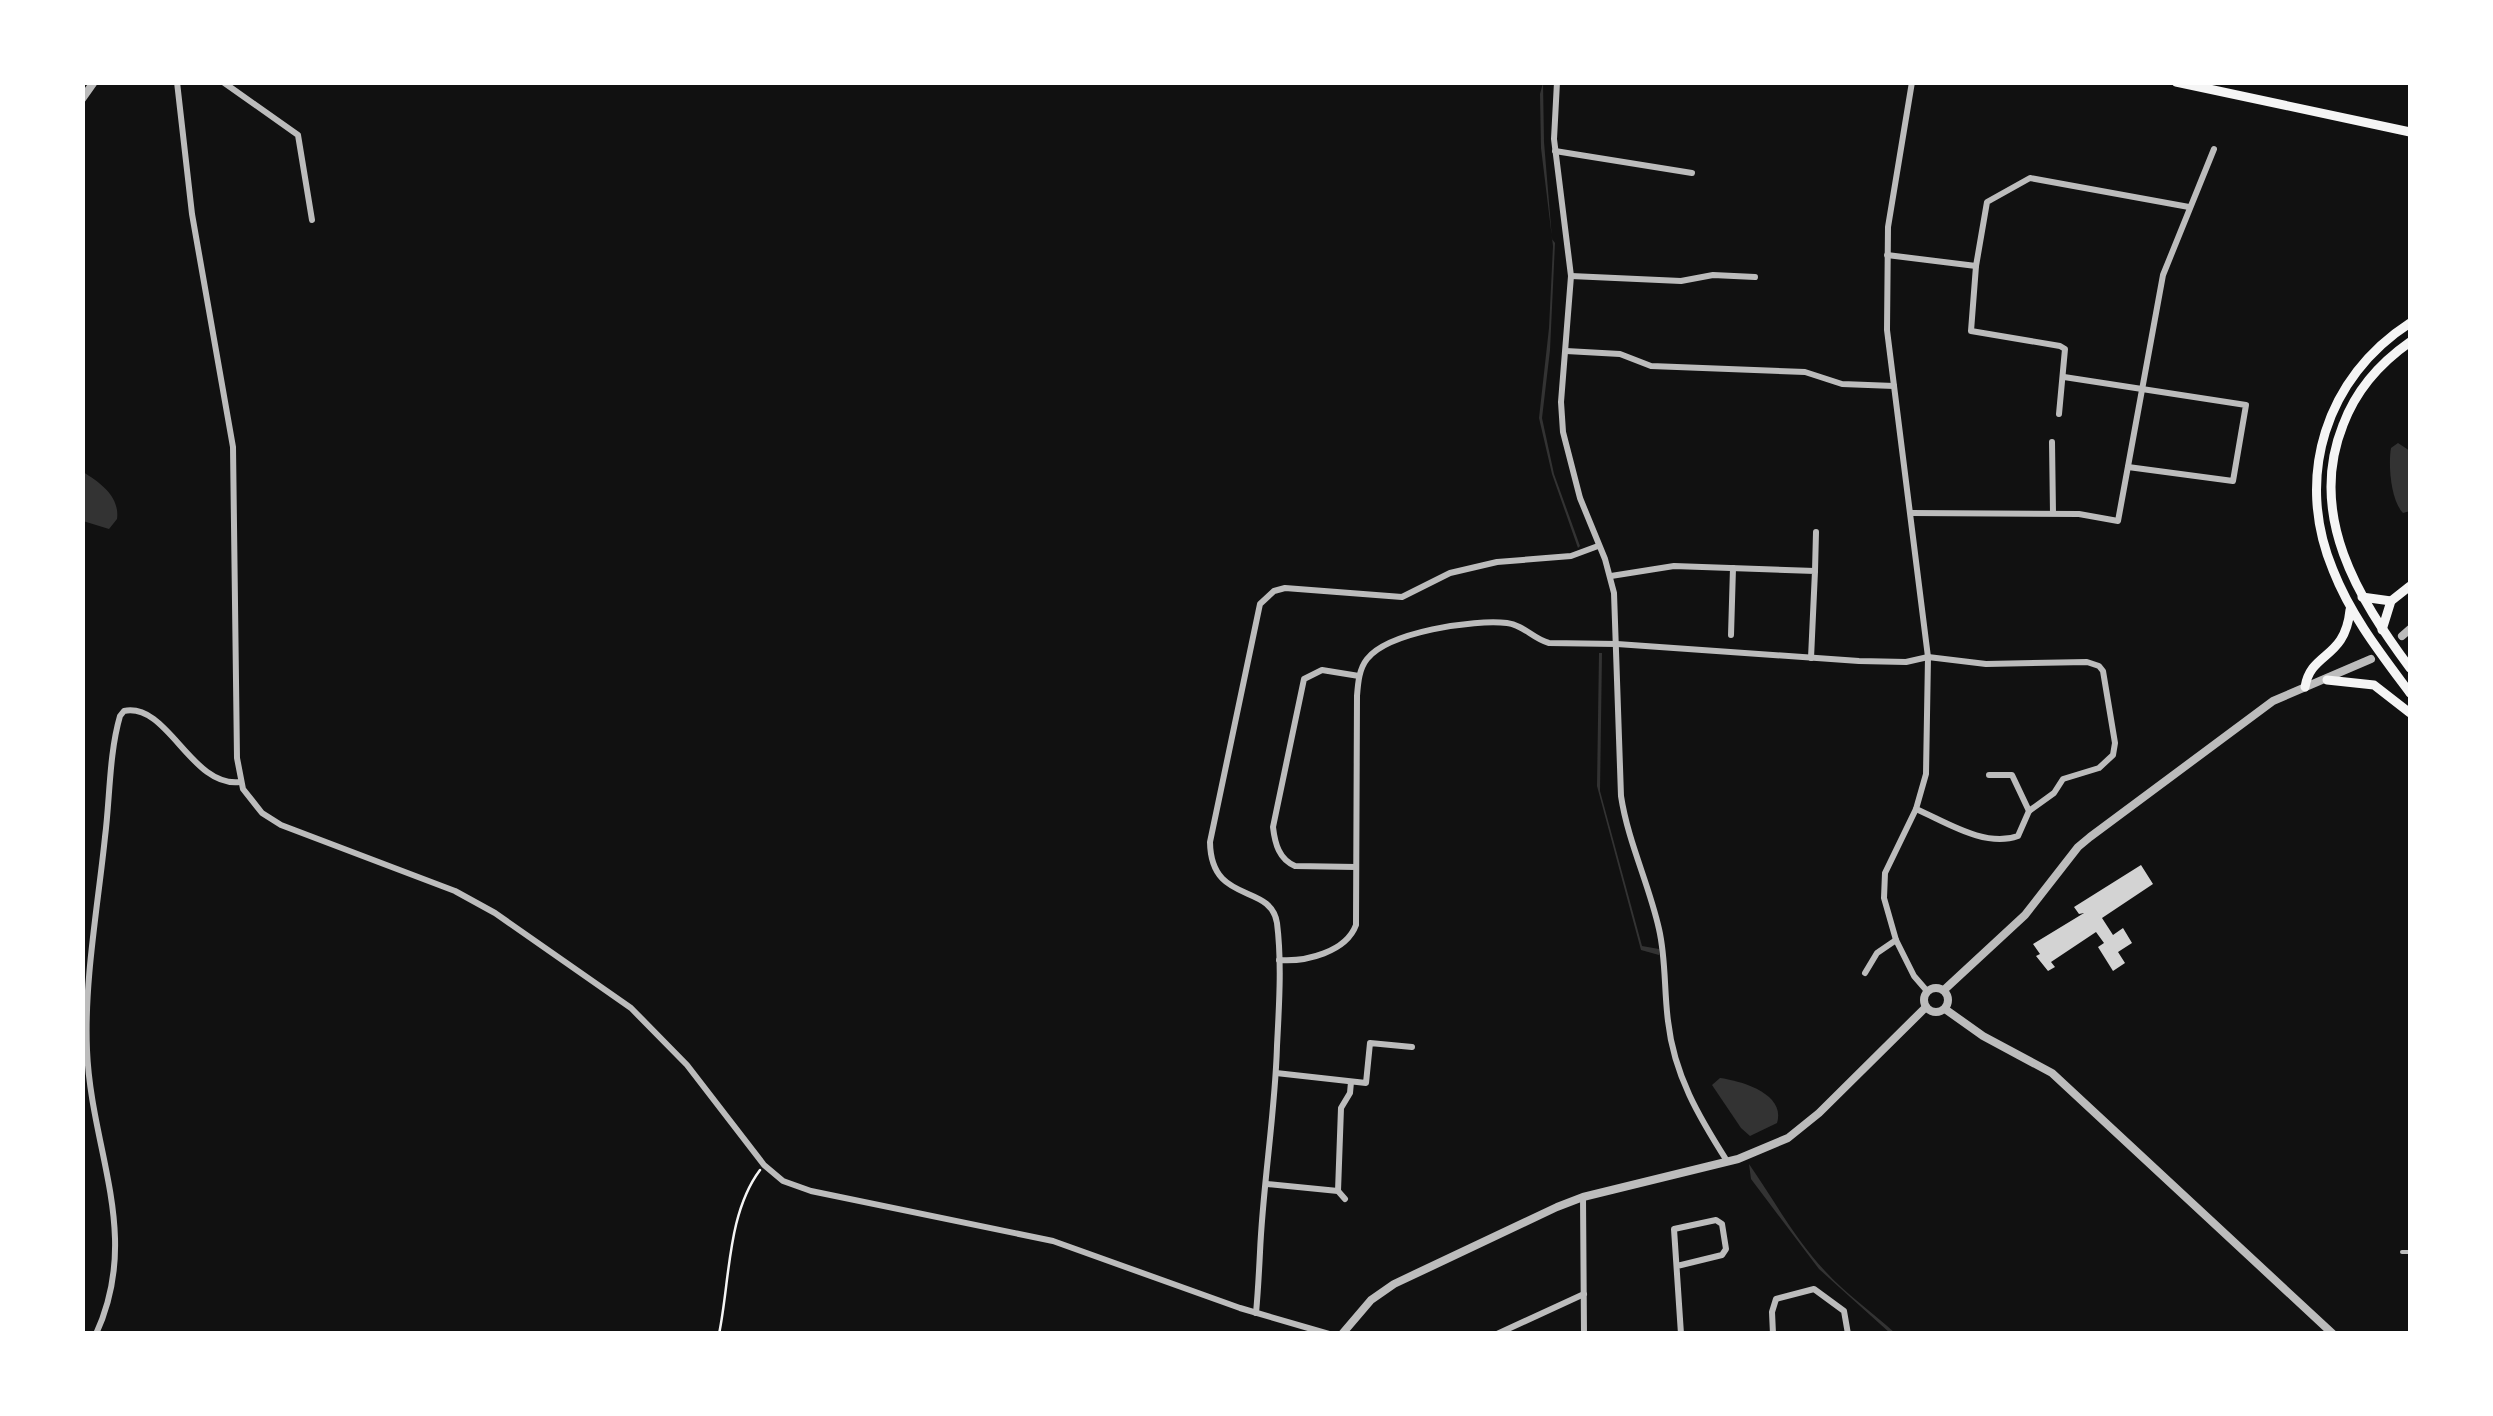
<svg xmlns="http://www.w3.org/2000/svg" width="2493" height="1416" font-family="'Roboto Condensed',sans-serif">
  <rect width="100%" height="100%" fill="#111"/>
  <g fill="#333">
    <polygon points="1543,83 1544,142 1552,239 1555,243 1550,350 1542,418 1554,474 1580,546 1578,548 1552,474 1539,418 1549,328 1553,246 1541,148 1540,94"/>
    <path d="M2398 443 2410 451V511L2403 513C2391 501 2388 466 2391 448Z"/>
    <path d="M82 469 83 472C101 483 120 497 117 519L109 529 83 521Z"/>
    <polygon points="1599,653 1602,653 1600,791 1642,946 1659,949 1659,955 1641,950 1597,786"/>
    <path d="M1720 1078C1742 1081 1786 1094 1777 1123L1750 1136 1741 1128 1712 1085Z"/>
    <path d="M1749 1164C1774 1200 1795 1239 1825 1271 1846 1294 1872 1312 1895 1333H1890L1819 1269 1751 1179Z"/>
  </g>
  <polygon fill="#d3d3d3" points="2141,865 2153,884 2102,918 2113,935 2123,928 2132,943 2118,952 2125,963 2113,971 2098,947 2104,943 2096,932 2051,962 2055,967 2048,971 2036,956 2040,954 2033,944 2084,913 2079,914 2074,907"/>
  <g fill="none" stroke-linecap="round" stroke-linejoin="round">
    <path stroke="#f5f5f5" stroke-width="2.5" d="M719 1334C730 1281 727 1214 760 1170"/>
    <polyline stroke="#bcbcbc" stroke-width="4" points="2402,1252 2410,1252"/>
    <g stroke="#bcbcbc" stroke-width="6">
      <polyline points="177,82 192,214 233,447 237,758 243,789 262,813 281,825 455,891 495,913 631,1008 687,1065 764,1165 783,1181 811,1191 1053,1241 1240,1308 1329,1334"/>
      <polyline points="223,82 298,135 312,220"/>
      <path d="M1557 82 1554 139 1571 276 1561 402 1563 432 1580 498 1605 559 1614 593 1621 796C1628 842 1649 884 1659 929 1666 959 1664 991 1668 1021 1674 1075 1699 1117 1727 1161"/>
      <polyline points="1912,82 1888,227 1887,330 1928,657 1926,774 1916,809 1885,873 1884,898 1896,940 1914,976 1927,991"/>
      <polyline points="1555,151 1692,173"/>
      <polyline points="1887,255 1976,266 1987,202 2030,178 2189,207"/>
      <polyline points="1976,266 1971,331 2060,346 2065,349 2059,414"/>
      <polyline points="1571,276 1681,281 1713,275 1755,277"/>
      <polyline points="1566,351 1620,354 1651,366 1805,372 1842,384 1894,386"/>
      <polyline points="2064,377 2246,405 2233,481 2128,467"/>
      <polyline points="2052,442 2053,513"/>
      <polyline points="1911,513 2079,514 2118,521 2163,275 2214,149"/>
      <polyline points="1815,571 1816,532"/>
      <polyline points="1611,576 1674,566 1815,571 1811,658"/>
      <polyline points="1731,635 1733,568"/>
      <polyline points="1989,775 2012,775 2029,811"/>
      <path d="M1356 867 1295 866C1279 859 1275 844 1273 827L1304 679 1322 670 1359 676"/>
      <path d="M1279 960C1306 962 1346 952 1356 925L1357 696C1358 683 1359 669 1367 659 1388 632 1474 619 1507 623 1524 625 1533 639 1549 643L1617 644 1859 661 1906 662 1928 657 1986 664 2087 662 2099 666 2103 671 2115 743 2113 755 2099 768 2063 779 2054 793 2029 811 2018 836C1985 848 1946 822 1916 809"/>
      <polyline points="1865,973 1877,953 1896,940"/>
      <polyline points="1276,1073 1366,1083 1370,1043 1412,1047"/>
      <polyline points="1267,1184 1338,1191 1345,1199"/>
      <polyline points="1338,1191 1341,1108 1350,1093 1351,1082"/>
      <polyline points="1583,1197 1584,1334"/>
      <polyline points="1677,1266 1722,1255 1726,1249 1722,1224 1716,1220 1674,1229 1681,1334"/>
      <path d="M1256 1313C1258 1292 1259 1272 1260 1252 1263 1183 1275 1115 1277 1046 1279 1006 1282 963 1277 923 1271 882 1211 906 1210 842L1260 604 1274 591 1285 588 1402 597 1450 573 1497 562 1571 556 1598 546"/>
      <path d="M96 1334C142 1234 91 1151 87 1050 84 982 98 905 105 837 110 798 109 754 120 716L124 711C168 702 191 788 240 782"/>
      <polyline points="1497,1334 1584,1294"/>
      <polyline points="1773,1334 1772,1312 1776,1299 1814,1289 1844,1311 1848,1334"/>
    </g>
    <g stroke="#bcbcbc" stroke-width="8">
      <polyline points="82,99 94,82"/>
      <polyline points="2402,636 2410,629"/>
      <circle cx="1936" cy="1000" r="12"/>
      <polyline points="1944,990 2025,915 2078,847 2090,837 2273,701 2371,659"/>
      <polyline points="1945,1009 1983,1036 2052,1073 2333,1334"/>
      <polyline points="1342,1334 1371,1300 1394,1284 1557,1207 1583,1197 1738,1159 1788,1138 1819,1113 1926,1007"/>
    </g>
    <polyline stroke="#f5f5f5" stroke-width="9" points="2176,82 2410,132"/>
    <g stroke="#f5f5f5" stroke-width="9">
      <path d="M2410 323C2326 377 2294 477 2333 570 2351 616 2381 654 2410 693"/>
      <path d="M2410 342C2380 363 2356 390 2343 425 2307 515 2358 598 2410 668"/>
      <polyline points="2362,597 2391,601"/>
      <polyline points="2382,630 2391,601 2410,586"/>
      <polyline points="2327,680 2374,685 2410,713"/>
      <path d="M2305 687C2311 651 2345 660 2350 610"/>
    </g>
  </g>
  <rect width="2493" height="1416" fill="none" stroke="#ffffff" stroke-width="170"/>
</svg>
